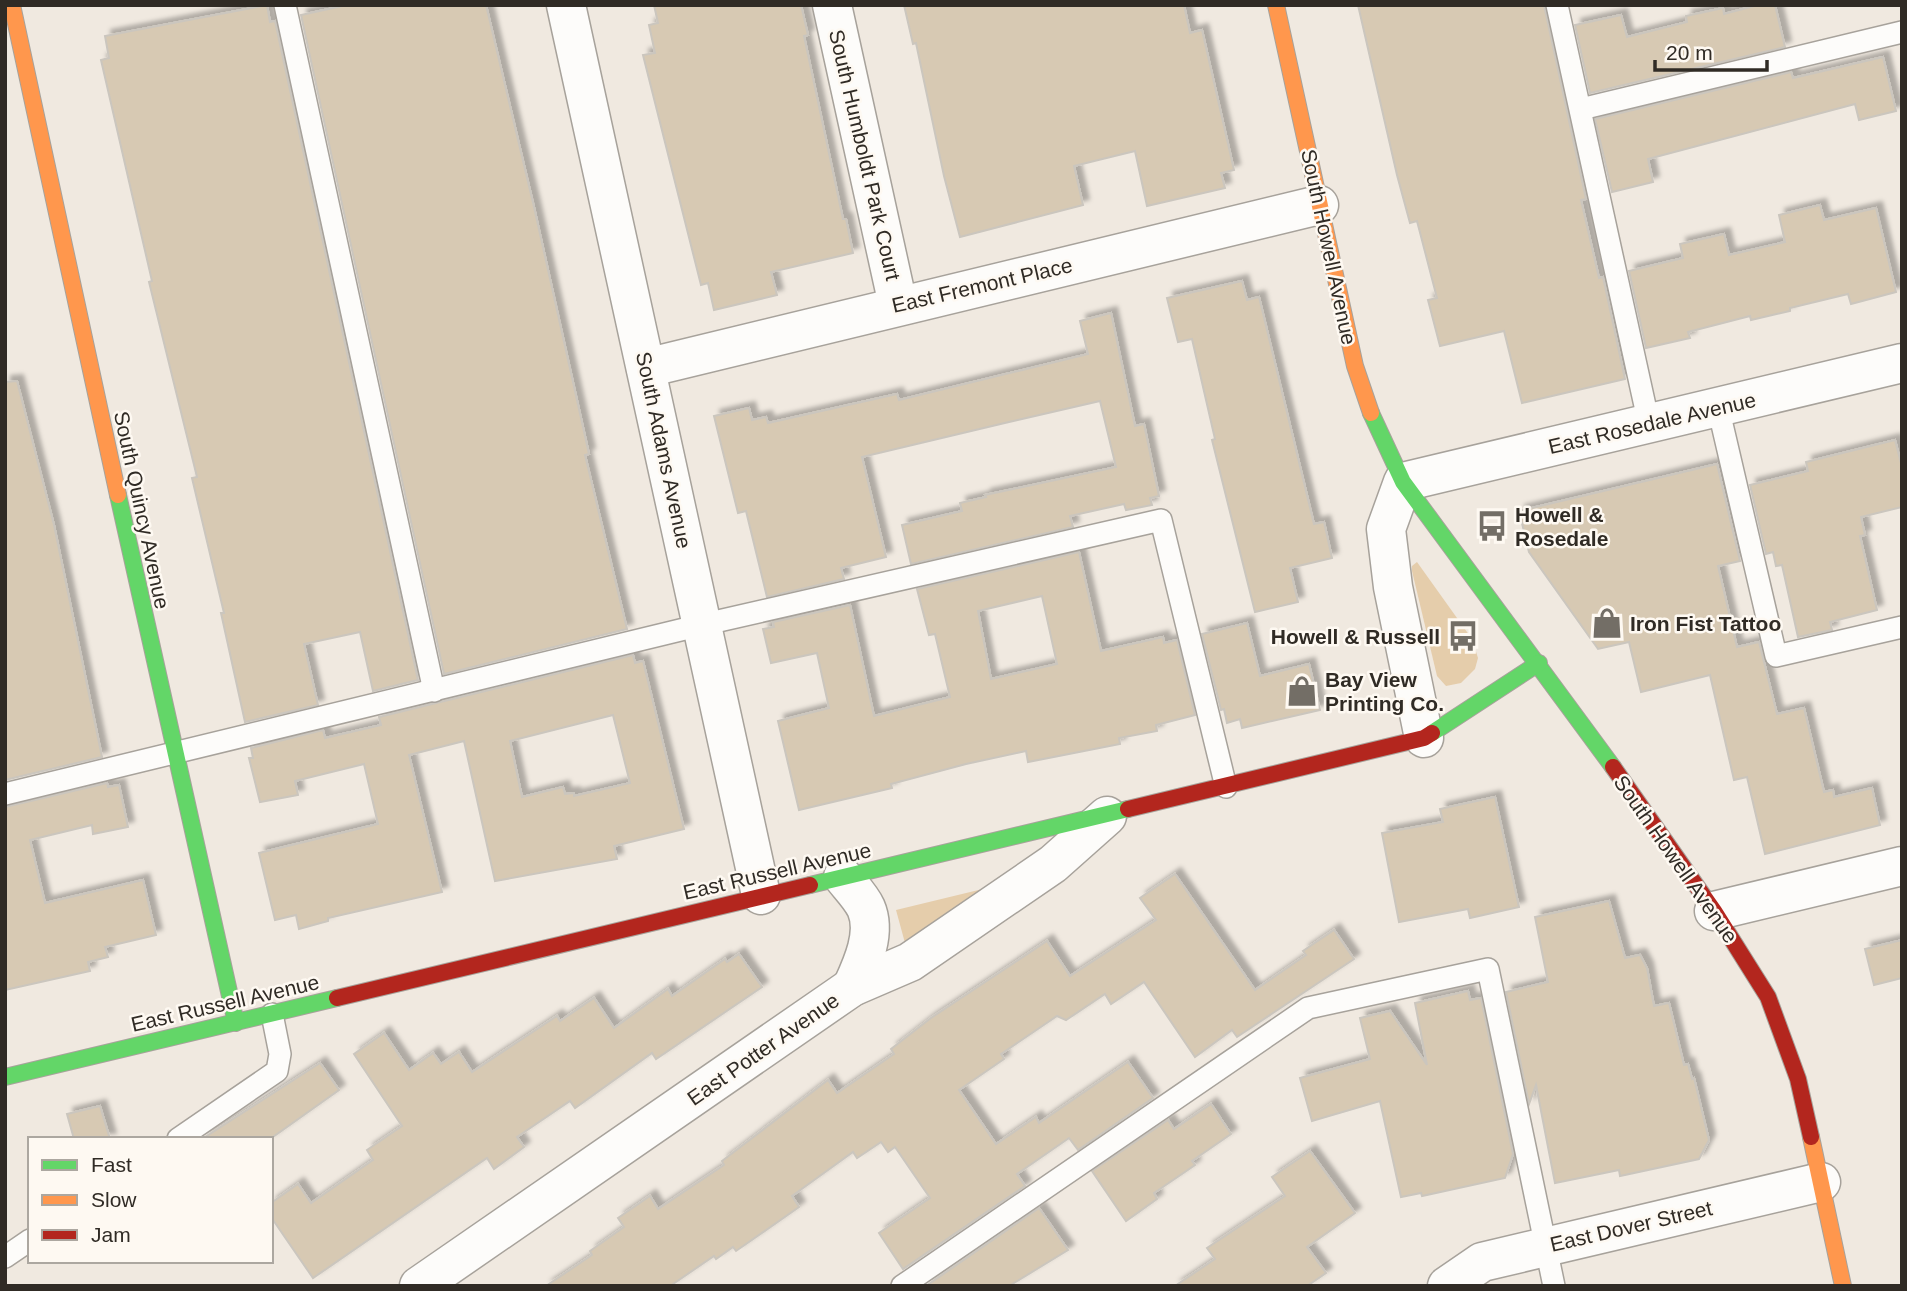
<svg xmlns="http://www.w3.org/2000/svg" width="1907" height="1291" font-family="Arial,sans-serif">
  <defs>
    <filter id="shadow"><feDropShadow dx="6" dy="-6" stdDeviation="2" flood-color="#0004"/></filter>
  </defs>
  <rect width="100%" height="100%" fill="#f0e9e0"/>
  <g fill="#e5cdab">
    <polygon points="1417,562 1472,639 1478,658 1475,669 1461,683 1446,686 1437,676 1412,571 1412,566"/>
    <polygon points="995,886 905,943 896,910"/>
  </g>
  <g fill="#d7c9b3" stroke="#cbc6be" stroke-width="2" fill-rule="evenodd" filter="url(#shadow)">
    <polygon points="267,5 270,22 275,21 418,680 373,691 360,632 304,644 318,705 245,722 221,613 224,613 192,478 197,477 149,282 152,281 101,60 109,58 105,36"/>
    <polygon points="347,5 486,5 534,207 589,454 585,455 627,629 444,674 301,15"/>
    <polygon points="654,5 801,5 808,35 804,36 843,219 846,219 853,253 771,272 777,295 714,310 708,283 701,285 643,55 655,53 649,25 658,23"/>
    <polygon points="904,5 1184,5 1190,33 1202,30 1234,170 1221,173 1225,188 1147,206 1135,151 1074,166 1083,205 960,237 944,176 916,43 913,44"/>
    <polygon points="1358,5 1544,5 1586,199 1581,200 1599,278 1603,277 1625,379 1522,403 1504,331 1440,346 1428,300 1437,298 1417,221 1410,223 1397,175"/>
    <polygon points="1758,5 1775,5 1785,47 1590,93 1575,25 1621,15 1627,37 1687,22 1686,16 1723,8 1724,14"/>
    <polygon points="1883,57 1896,111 1859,120 1855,104 1648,159 1653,182 1612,192 1595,119 1791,72 1793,78"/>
    <polygon points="1820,205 1824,220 1876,208 1896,292 1851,304 1848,294 1790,308 1790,311 1751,320 1750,316 1688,332 1690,338 1646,348 1629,271 1683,258 1680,244 1724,234 1729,255 1785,242 1779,215"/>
    <polygon points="1242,281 1247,300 1259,297 1314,524 1324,522 1332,558 1290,568 1298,602 1255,612 1212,440 1215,439 1192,339 1178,342 1167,298"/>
    <polygon points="1111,313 1135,426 1144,424 1159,496 1150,498 1152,505 1126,510 1124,504 1070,516 1073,527 911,564 902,525 962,511 960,503 986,497 985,495 1116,467 1100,401 1009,422 862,457 886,557 841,568 844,579 767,597 746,511 738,513 714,416 749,408 752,420 766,417 768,423 897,394 899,400 1088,354 1080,321"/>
    <polygon points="17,381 54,525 102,757 5,780 5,382"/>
    <polygon points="1895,440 1902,467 1902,507 1861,517 1865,535 1860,536 1877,610 1830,622 1832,630 1798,637 1782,565 1776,566 1773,552 1766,554 1750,485 1808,471 1806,462"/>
    <polygon points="1717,464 1740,561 1718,566 1737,647 1759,642 1777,714 1804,708 1824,792 1833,790 1834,797 1872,788 1880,825 1765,854 1747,777 1734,780 1710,675 1641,692 1629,642 1598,649 1529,552 1519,511"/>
    <path d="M1079 552 1101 651 1163 637 1164 643 1177 640 1195 715 1156 725 1157 731 1119 738 1120 744 1028 762 1026 751 966 764 891 784 892 788 799 810 778 721 829 708 817 653 771 663 763 629 774 627 773 622 850 605 874 716 950 697 935 634 929 635 917 589ZM1042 596 1057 664 991 679 978 611Z"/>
    <polygon points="1247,623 1260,676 1309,664 1320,710 1242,728 1240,719 1227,723 1224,709 1221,710 1202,634"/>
    <path d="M633 655 635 663 643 661 684 829 614 846 617 859 495 881 464 741 409 755 442 892 328 918V921L299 929 296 915 275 920 259 853 378 824 364 764 295 781 298 795 260 802 249 758H253L251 748 323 730 325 738 381 725 379 717ZM613 715 630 783 574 796V793L565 794 563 787 522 797 510 741Z"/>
    <polygon points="107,783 108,787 119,785 128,827 93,834 92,825 30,840 45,903 143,880 156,935 105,947 108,957 88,962 90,971 5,990 5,807"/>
    <polygon points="1495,797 1519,907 1470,918 1468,909 1399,922 1382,833 1443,822 1440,809"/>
    <polygon points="1175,874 1255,990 1306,955 1303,951 1334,930 1354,959 1237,1037 1232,1030 1195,1057 1144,982 1111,1004 1105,994 1066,1020 1057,1016 1001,1054 1004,1059 959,1090 996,1144 1036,1117 1039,1123 1128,1062 1153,1098 1078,1150 1069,1138 1017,1174 1025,1186 903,1269 879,1233 930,1198 895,1147 888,1152 881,1142 857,1158 853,1152 792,1196 799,1207 736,1251 733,1247 716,1259 714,1256 670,1286 546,1286 592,1255 590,1251 624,1227 618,1218 650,1196 658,1209 724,1165 722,1161 828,1080 837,1093 894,1054 891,1049 931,1018 1047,941 1070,976 1156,920 1140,898"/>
    <polygon points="1609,901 1625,958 1640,955 1647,968 1654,1006 1669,1003 1684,1065 1688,1064 1692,1079 1694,1078 1709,1140 1699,1159 1620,1176 1619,1170 1555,1183 1536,1085 1529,1104 1506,992 1548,982 1535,917"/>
    <polygon points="1902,940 1902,978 1874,985 1865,949"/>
    <polygon points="739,954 762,987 656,1059 652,1053 575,1108 570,1101 517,1137 524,1147 494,1169 487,1158 313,1278 271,1217 271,1203 298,1184 311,1203 373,1160 367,1150 402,1126 354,1054 384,1033 409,1070 433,1053 441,1064 459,1052 472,1072 557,1016 560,1021 594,998 614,1028 668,989 672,996 725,959 727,962"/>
    <polygon points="1468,991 1470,1000 1481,998 1513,1154 1505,1178 1422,1196 1421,1193 1401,1197 1380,1101 1312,1121 1300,1078 1370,1059 1360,1018 1390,1011 1427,1065 1415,1003"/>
    <polygon points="320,1063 339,1090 270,1139 202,1139"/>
    <polygon points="1211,1104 1231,1134 1192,1161 1195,1165 1154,1193 1157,1199 1126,1221 1092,1171 1168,1120 1174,1129"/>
    <polygon points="100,1106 110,1139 74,1139 67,1114"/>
    <polygon points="1310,1151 1355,1213 1307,1247 1326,1273 1307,1286 1175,1286 1215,1259 1207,1248 1285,1196 1272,1177"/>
    <polygon points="1039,1208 1068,1250 1009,1286 926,1286"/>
  </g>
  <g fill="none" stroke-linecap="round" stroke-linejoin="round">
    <defs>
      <g id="lane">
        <polyline points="285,5 434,691"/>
        <polyline points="1557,5 1649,424"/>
        <polyline points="1581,109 1902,32"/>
        <polyline points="1718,407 1776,656 1902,627"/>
        <polyline points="5,794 701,625 1161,520 1226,787"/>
        <polyline points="178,1139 277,1071 280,1054 272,1014"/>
        <polyline points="5,1257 30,1240"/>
        <polyline points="902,1286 1308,1008 1488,969 1554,1286"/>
      </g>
      <g id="street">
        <polyline points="566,5 761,895"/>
        <polyline points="832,5 898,305"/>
        <polyline points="646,368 1319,205"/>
        <polyline points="1424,738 1393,587 1386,529 1403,482 1902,363"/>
        <path d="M843 877C850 886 861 897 866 908 877 933 862 965 852 987"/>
        <polyline points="1714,911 1902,866"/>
        <polyline points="419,1286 852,987 910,962 1053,864 1107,816"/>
        <polyline points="1447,1286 1482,1262 1821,1182"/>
      </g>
      <g id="fast">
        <polyline points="1371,413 1403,482 1613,767"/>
        <polyline points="118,495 236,1023"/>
        <polyline points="1432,733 1539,663"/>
        <polyline points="810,885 1128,809"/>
        <polyline points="5,1077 337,998"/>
      </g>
      <g id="slow">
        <polyline points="12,5 118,495"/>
        <polyline points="1276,5 1355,366 1371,413"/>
        <polyline points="1811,1137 1843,1286"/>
      </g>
      <g id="jam">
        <polyline points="1613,767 1714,911 1768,997 1798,1079 1811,1137"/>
        <polyline points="1128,809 1424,738 1432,733"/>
        <polyline points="337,998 810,885"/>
      </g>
    </defs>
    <use href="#lane" stroke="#a7a29b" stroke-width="24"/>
    <use href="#street" stroke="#a7a29b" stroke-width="41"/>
    <use href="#fast" stroke="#a7a29b" stroke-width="18"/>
    <use href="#slow" stroke="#a7a29b" stroke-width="18"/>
    <use href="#jam" stroke="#a7a29b" stroke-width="18"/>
    <use href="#lane" stroke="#fdfcfa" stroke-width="21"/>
    <use href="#street" stroke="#fdfcfa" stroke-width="38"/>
    <use href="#fast" stroke="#63d668" stroke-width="16"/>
    <use href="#slow" stroke="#ff974d" stroke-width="16"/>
    <use href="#jam" stroke="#b3261e" stroke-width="16"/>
  </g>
  <defs>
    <symbol id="bus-bare" viewBox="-9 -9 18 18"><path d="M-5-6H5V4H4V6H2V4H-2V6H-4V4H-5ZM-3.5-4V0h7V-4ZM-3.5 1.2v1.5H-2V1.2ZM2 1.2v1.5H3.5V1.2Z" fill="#736e66" stroke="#fef9f2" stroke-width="2.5" paint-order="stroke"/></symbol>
    <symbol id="shop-bare" viewBox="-9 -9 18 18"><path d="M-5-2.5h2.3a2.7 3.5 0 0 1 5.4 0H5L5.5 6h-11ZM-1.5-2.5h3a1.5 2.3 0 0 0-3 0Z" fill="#736e66" stroke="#fef9f2" stroke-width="2.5" paint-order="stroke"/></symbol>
  </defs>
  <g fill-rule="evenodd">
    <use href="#bus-bare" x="1470" y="504" width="44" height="44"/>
    <use href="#shop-bare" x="1585" y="601" width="44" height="44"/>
    <use href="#bus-bare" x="1441" y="614" width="44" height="44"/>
    <use href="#shop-bare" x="1280" y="669" width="44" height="44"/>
  </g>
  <g text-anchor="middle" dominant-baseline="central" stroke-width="5" stroke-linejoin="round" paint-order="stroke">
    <g font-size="21" fill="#302b25" stroke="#fef9f2">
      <text transform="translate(865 155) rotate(77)">South Humboldt Park Court</text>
      <text transform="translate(1329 247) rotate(78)">South Howell Avenue</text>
      <text transform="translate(982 285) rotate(-13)">East Fremont Place</text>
      <text transform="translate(1652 423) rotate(-13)">East Rosedale Avenue</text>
      <text transform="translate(664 450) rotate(78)">South Adams Avenue</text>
      <text transform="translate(142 510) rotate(78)">South Quincy Avenue</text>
      <text transform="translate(1676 859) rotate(55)">South Howell Avenue</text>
      <text transform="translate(777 871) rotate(-13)">East Russell Avenue</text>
      <text transform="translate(225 1003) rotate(-13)">East Russell Avenue</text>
      <text transform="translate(763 1049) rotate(-35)">East Potter Avenue</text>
      <text transform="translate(1631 1226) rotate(-13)">East Dover Street</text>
    </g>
    <g font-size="21" font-weight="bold" fill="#302b25" stroke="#fef9f2" text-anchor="start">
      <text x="1515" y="514">Howell &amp;<tspan x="1515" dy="24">Rosedale</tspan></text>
      <text x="1630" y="623">Iron Fist Tattoo</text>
      <text x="1440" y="636" text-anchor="end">Howell &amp; Russell</text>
      <text x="1325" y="679">Bay View<tspan x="1325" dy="24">Printing Co.</tspan></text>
    </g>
  </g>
  <rect width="1907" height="1291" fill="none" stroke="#302b25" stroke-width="14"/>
  <rect x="28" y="1137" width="245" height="126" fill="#fef9f2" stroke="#aca7a0" stroke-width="2"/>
  <rect x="42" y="1160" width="35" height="10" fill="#63d668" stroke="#aca7a0" stroke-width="2"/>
  <text x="91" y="1172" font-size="21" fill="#302b25">Fast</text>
  <rect x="42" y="1195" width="35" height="10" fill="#ff974d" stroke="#aca7a0" stroke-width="2"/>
  <text x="91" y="1207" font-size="21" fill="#302b25">Slow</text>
  <rect x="42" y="1230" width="35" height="10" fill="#b3261e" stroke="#aca7a0" stroke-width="2"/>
  <text x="91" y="1242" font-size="21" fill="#302b25">Jam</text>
  <path d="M1655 60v10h112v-10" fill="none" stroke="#302b25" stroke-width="3.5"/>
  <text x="1666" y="60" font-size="21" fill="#302b25" stroke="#fef9f2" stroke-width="5" paint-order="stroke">20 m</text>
</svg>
